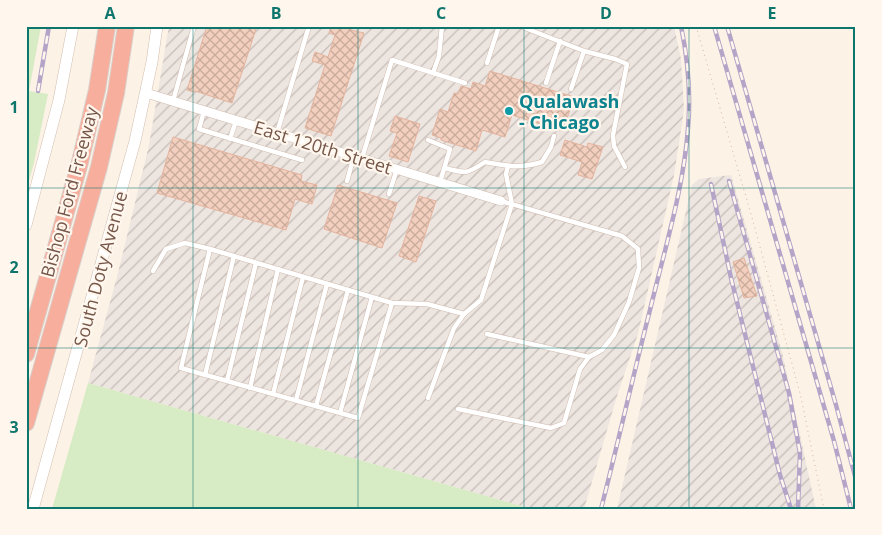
<svg xmlns="http://www.w3.org/2000/svg" width="882" height="535" font-family="'Open Sans',sans-serif">
  <defs>
    <pattern id="industrial-furrows" width="10" height="10" patternUnits="userSpaceOnUse" patternTransform="scale(1.25)"><rect width="10" height="10" fill="#ede5e0"/><path d="M-1 1l2-2M0 10L10 0M9 11l2-2" fill="none" stroke="#c5bcb8"/></pattern>
    <pattern id="building-cross-hatch" width="8" height="8" patternUnits="userSpaceOnUse" patternTransform="scale(1.25)"><rect width="8" height="8" fill="#f2cfbe"/><path d="M0 0l8 8M0 8l8-8" fill="none" stroke="#c9ab9c"/></pattern>
  </defs>
  <rect width="100%" height="100%" fill="#fcf2e6"/>
  <g fill="url(#industrial-furrows)">
    <polygon points="169,26 674,26 681,59 684,110 674,175 638,334 617,396 584,509 532,509 88,383 118,273 149,145"/>
    <polygon points="731,175 782,352 816,509 617,509 692,185 699,179"/>
  </g>
  <g fill="#d7ebc4">
    <polygon points="26,26 41,26 29,91 48,94 34,163 26,191"/>
    <polygon points="88,383 532,509 52,509"/>
  </g>
  <g fill="url(#building-cross-hatch)" stroke="#e5b49e">
    <polygon points="207,26 246,26 256,29 232,103 195,91 194,92 187,90"/>
    <polygon points="331,26 352,26 351,30 364,33 331,136 305,128 325,65 312,61 315,52 328,57 335,35 329,33"/>
    <polygon points="490,71 574,97 563,131 512,115 505,137 482,130 476,151 441,140 441,138 432,135 440,109 448,112 454,93 458,94 461,86 471,89 473,82 485,86"/>
    <polygon points="395,116 420,124 408,162 389,156 397,133 390,131"/>
    <polygon points="173,137 302,175 301,181 317,185 312,204 295,199 286,230 157,193"/>
    <polygon points="565,140 587,147 588,143 603,147 592,179 578,175 582,162 560,155"/>
    <polygon points="338,185 397,203 382,248 324,229"/>
    <polygon points="419,196 436,201 416,262 399,256"/>
    <polygon points="744,258 757,296 744,298 733,262"/>
  </g>
  <g fill="none" stroke-linecap="round" stroke-linejoin="round">
    <defs>
      <g id="service">
        <polyline points="520,26 584,51 615,59 627,64 613,135 614,146 625,167"/>
        <polyline points="487,63 499,26"/>
        <polyline points="433,73 439,56 442,26"/>
        <polyline points="546,83 560,41"/>
        <polyline points="571,89 584,51"/>
        <polyline points="173,101 194,26"/>
        <polyline points="204,111 199,129 302,160"/>
        <polyline points="277,133 309,26"/>
        <polyline points="230,139 236,121"/>
        <polyline points="428,140 450,149 440,182"/>
        <polyline points="362,158 392,60 465,83"/>
        <path d="M445 168C466 174 467 174 485 162 508 166 519 169 542 162L551 147 554 136"/>
        <polyline points="347,181 354,156"/>
        <polyline points="389,194 397,169"/>
        <polyline points="210,249 181,368 358,418 392,303"/>
        <polyline points="153,271 166,249 185,243 210,249 392,303 427,304 464,314"/>
        <polyline points="487,334 589,357"/>
        <polyline points="205,375 234,256"/>
        <polyline points="227,381 256,263"/>
        <polyline points="250,388 278,269"/>
        <polyline points="273,394 303,277"/>
        <polyline points="428,398 454,328 464,314 481,300 512,204 506,174 508,166"/>
        <polyline points="296,400 327,284"/>
        <polyline points="316,406 348,290"/>
        <polyline points="458,409 551,428 564,423 580,369 589,357 602,350 614,335 629,302 639,268 638,249 622,236 501,201"/>
        <polyline points="340,413 372,297"/>
      </g>
      <polyline id="minor" points="146,93 501,201"/>
      <g id="tertiary">
        <polyline points="26,225 59,100 73,26"/>
        <polyline points="33,509 135,141 152,62 157,26"/>
      </g>
      <g id="motorway">
        <polyline points="26,354 80,162 97,90 107,26"/>
        <polyline points="26,423 99,167 116,93 126,26"/>
      </g>
    </defs>
    <use href="#service" stroke="#d0bbae" stroke-width="5.5"/>
    <use href="#minor" stroke="#d0bbae" stroke-width="10"/>
    <use href="#tertiary" stroke="#d0bbae" stroke-width="12"/>
    <use href="#motorway" stroke="#d9d0cc" stroke-width="18"/>
    <polyline stroke="#d7b2a0" stroke-width="1" stroke-dasharray="1 4" stroke-linecap="butt" points="696,26 751,214 800,393 824,509"/>
    <use href="#service" stroke="#fff" stroke-width="4.5"/>
    <use href="#minor" stroke="#fff" stroke-width="9"/>
    <use href="#tertiary" stroke="#fff" stroke-width="11"/>
    <use href="#motorway" stroke="#f7ae9d" stroke-width="16"/>
    <defs>
      <g id="rail">
        <polyline points="714,26 834,441 851,509"/>
        <polyline points="727,26 836,405 856,480"/>
        <polyline points="38,91 49,26"/>
        <polyline points="729,181 789,393 800,453 798,509"/>
        <polyline points="711,184 731,278 780,475 791,509"/>
        <path d="M601 509C618 443 633 376 650 310 664 252 684 187 688 128 691 94 688 60 681 26"/>
      </g>
    </defs>
    <use href="#rail" stroke="#b4a4c7" stroke-width="4.5"/>
    <use href="#rail" stroke="#fff7ed" stroke-width="2.5" stroke-dasharray="8" stroke-linecap="butt"/>
  </g>
  <path fill="none" stroke="#0f766e" stroke-width="1" stroke-opacity="0.55" d="M193 26V509M358 26V509M524 26V509M689 26V509M26 188H856M26 348H856"/>
  <circle fill="#0f9aa8" stroke="#fff7ed" stroke-width="2" cx="509" cy="111" r="5"/>
  <g text-anchor="middle" dominant-baseline="central" stroke-width="4.5" stroke-linejoin="round" paint-order="stroke">
    <g font-size="18" font-weight="bold" fill="#0d838f" stroke="#fff7ed" text-anchor="start">
      <text x="519" y="101">Qualawash<tspan x="519" dy="21">- Chicago</tspan></text>
    </g>
    <g font-size="18" fill="#76574a" stroke="#fff7ed">
      <text transform="translate(323 147) rotate(17)">East 120th Street</text>
      <text transform="translate(69 192) rotate(-75)">Bishop Ford Freeway</text>
      <text transform="translate(100 269) rotate(-75)">South Doty Avenue</text>
    </g>
  </g>
  <rect width="882" height="535" fill="none" stroke="#fff7ed" stroke-width="55"/>
  <rect x="28" y="28" width="826" height="480" fill="none" stroke="#0f766e" stroke-width="2"/>
  <g font-size="16" text-anchor="middle" font-weight="bold" fill="#0f766e">
    <text x="110" y="19">A</text>
    <text x="276" y="19">B</text>
    <text x="441" y="19">C</text>
    <text x="606" y="19">D</text>
    <text x="772" y="19">E</text>
    <text x="14" y="113">1</text>
    <text x="14" y="273">2</text>
    <text x="14" y="433">3</text>
  </g>
</svg>
